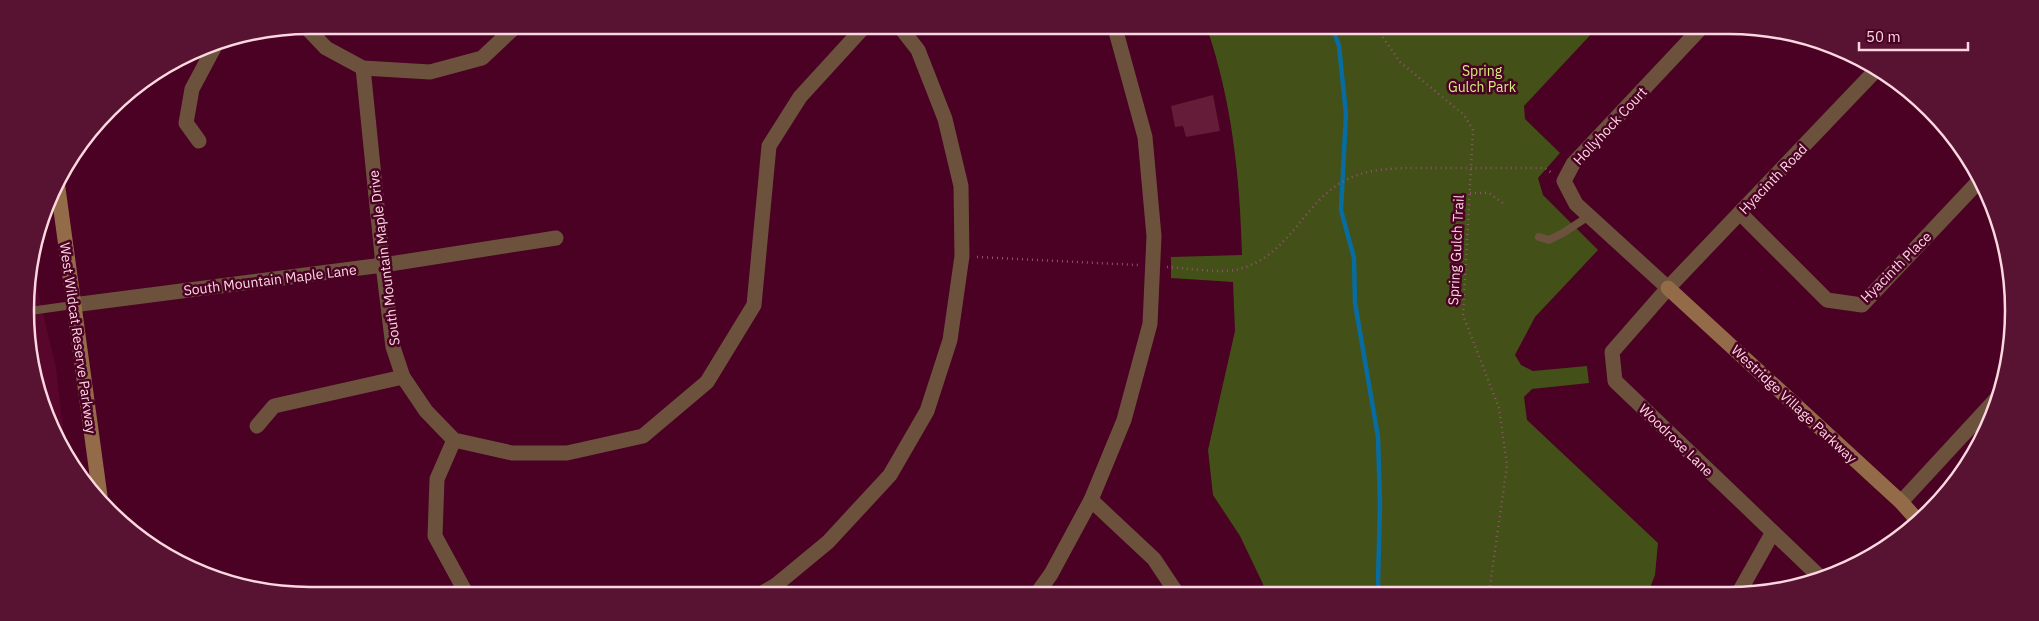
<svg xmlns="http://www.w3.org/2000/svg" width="2039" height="621" font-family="'IBM Plex Sans',sans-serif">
  <rect width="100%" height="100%" fill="#4a0123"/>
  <polygon fill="#59062c" points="31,262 56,368 66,454 35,384 27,274"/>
  <path fill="#435017" d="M1207 28 1595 30 1524 106 1525 119 1560 153 1538 178 1543 195 1598 250 1535 317 1515 355 1521 365 1533 371 1587 366 1589 383 1532 389 1524 397 1527 420 1658 543 1655 575 1648 593H1265L1263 584 1240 536 1213 495 1208 450 1235 331 1233 282 1171 278V257L1242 255C1240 177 1232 102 1207 28Z"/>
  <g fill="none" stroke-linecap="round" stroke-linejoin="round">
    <polyline stroke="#086ca0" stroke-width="4.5" points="1333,29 1339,46 1346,114 1341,210 1354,258 1355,303 1378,437 1380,504 1378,583 1380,593"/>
  </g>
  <polygon fill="#641c38" points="1213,95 1220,131 1186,137 1183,126 1175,127 1171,106"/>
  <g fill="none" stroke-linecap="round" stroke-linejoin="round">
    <g stroke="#8f556d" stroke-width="2.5" stroke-dasharray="1 4" stroke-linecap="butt">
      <polyline points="1377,29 1400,62 1464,115 1473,130 1463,315 1499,408 1507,465 1489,593"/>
      <polyline points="1470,193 1489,193 1504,204"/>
      <polyline points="977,257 1139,265"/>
      <path d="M1167 267C1184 268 1219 273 1235 270 1293 258 1304 194 1355 176 1379 167 1406 168 1431 168 1469 168 1507 168 1545 168L1552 173"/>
    </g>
    <g stroke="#6c523d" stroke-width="8">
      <polyline points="1539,237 1549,240 1563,233 1589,216"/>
      <polyline points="30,311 73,305"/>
    </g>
    <g stroke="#6c523d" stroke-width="15">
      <polyline points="305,26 326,48 363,68 430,72 482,58 516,26"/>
      <polyline points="363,68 383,265 393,347 403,377 426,411 454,440 512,453 567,453 643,436 707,382 754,305 769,146 800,97 864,27"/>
      <polyline points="199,141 186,123 192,89 216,44"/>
      <polyline points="1740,213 1827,300 1862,305 1978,182"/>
      <polyline points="1668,288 1576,204 1564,181 1573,164 1699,30"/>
      <polyline points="73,305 383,265 556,238"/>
      <polyline points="257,426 274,406 403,377"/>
      <polyline points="454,440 437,479 435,536 465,591"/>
      <polyline points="1091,500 1154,559 1176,592"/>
      <polyline points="1901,502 1997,398"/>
      <polyline points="1820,577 1615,381 1612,352 1668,288 1877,69"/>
      <polyline points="764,592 776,585 828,542 890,475 927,411 950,340 962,256 961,186 945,119 918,50 900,27"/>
      <polyline points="1038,592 1051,574 1091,500 1124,420 1150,324 1154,236 1145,137 1115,28"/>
      <polyline points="1738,594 1773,532"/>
    </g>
    <g stroke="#946b48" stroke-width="15">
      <polyline points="57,181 100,496"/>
      <polyline points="1668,288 1901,502 1919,522"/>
    </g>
  </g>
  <g text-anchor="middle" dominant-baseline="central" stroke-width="5" stroke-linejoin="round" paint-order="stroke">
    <g font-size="14" fill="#d3ef7c" stroke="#4a0123">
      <text x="1482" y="71">Spring<tspan x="1482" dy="16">Gulch Park</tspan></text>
    </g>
    <g font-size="14" fill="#fbd7e0" stroke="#4a0123">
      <text transform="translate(1610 126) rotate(-47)">Hollyhock Court</text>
      <text transform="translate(1773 179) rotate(-46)">Hyacinth Road</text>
      <text transform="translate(1456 250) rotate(-87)">Spring Gulch Trail</text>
      <text transform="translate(384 258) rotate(-97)">South Mountain Maple Drive</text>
      <text transform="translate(1896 267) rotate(-45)">Hyacinth Place</text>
      <text transform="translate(270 280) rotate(-7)">South Mountain Maple Lane</text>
      <text transform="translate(78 338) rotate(82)">West Wildcat Reserve Parkway</text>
      <text transform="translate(1794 404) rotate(43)">Westridge Village Parkway</text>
      <text transform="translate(1676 440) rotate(44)">Woodrose Lane</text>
    </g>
  </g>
  <path d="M0 0H2039V621H0ZM310 34H1729A276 276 0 0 1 2005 310V311A276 276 0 0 1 1729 587H310A276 276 0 0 1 34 311V310A276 276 0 0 1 310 34Z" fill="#581232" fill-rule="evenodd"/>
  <path fill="none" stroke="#fbd7e0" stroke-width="2.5" d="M310 34H1729A276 276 0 0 1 2005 310V311A276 276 0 0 1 1729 587H310A276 276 0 0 1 34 311V310A276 276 0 0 1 310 34Z"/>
  <path d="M1859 42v8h109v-8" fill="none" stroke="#fbd7e0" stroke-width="2.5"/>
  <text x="1866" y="42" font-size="15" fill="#fbd7e0" stroke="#4a0123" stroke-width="4" paint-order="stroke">50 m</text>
</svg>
